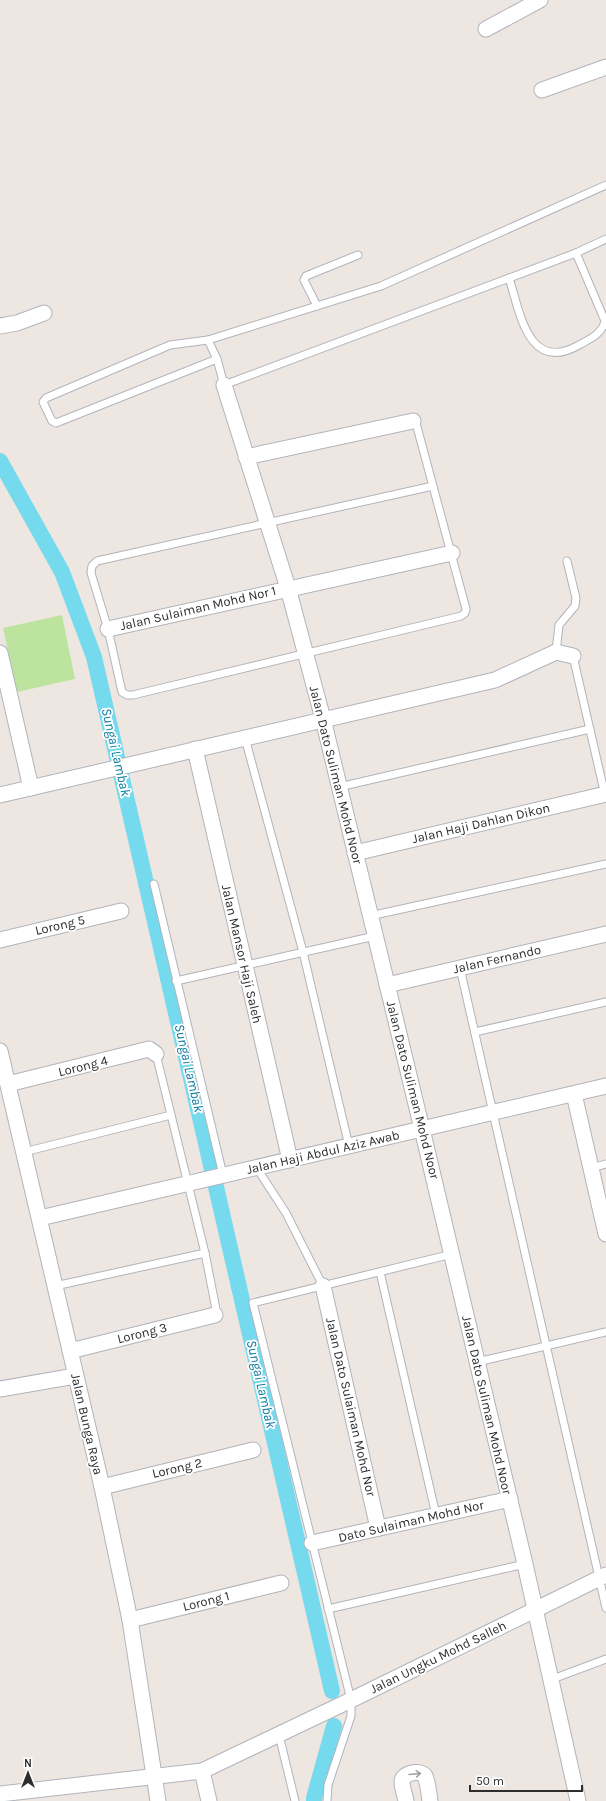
<svg xmlns="http://www.w3.org/2000/svg" width="606" height="1801" font-family="Karla,sans-serif">
  <rect width="100%" height="100%" fill="#eee7e1"/>
  <polygon fill="#bde49e" points="62,615 75,679 17,692 3,628"/>
  <g fill="none" stroke-linecap="round" stroke-linejoin="round">
    <g stroke="#76daee" stroke-width="16">
      <polyline points="0,461 62,572 94,657 332,1691"/>
      <polyline points="314,1801 314,1798 334,1726"/>
    </g>
    <defs>
      <g id="service">
        <polyline points="606,185 381,286 208,340 217,359 224,385 576,253 606,239"/>
        <path d="M509 278C520 312 528 374 579 345 590 339 602 334 605 321L576 253"/>
        <polyline points="317,306 304,280 306,276 358,255"/>
        <polyline points="208,340 170,345 46,398 43,402 52,421 56,423 217,359"/>
        <polyline points="413,421 416,423 466,609 465,613 461,616 133,695 127,695 122,692 108,629 91,573 92,566 97,561 433,486"/>
        <polyline points="556,652 559,625 575,606 576,598 567,561"/>
        <polyline points="573,656 605,795"/>
        <polyline points="245,738 303,952 349,1146"/>
        <polyline points="339,787 590,729"/>
        <polyline points="154,884 223,1175"/>
        <polyline points="370,916 606,864"/>
        <polyline points="460,968 606,1608"/>
        <polyline points="176,981 375,936"/>
        <polyline points="475,1032 606,1002"/>
        <polyline points="156,1054 205,1253"/>
        <polyline points="24,1152 171,1115"/>
        <polyline points="256,1167 286,1213 323,1286"/>
        <polyline points="591,1168 606,1164"/>
        <polyline points="380,1272 436,1515"/>
        <polyline points="55,1286 205,1253 216,1309 217,1312 215,1315"/>
        <polyline points="477,1362 606,1332"/>
        <polyline points="328,1609 525,1564"/>
        <polyline points="550,1680 606,1659"/>
        <polyline points="279,1735 295,1801"/>
        <polyline points="327,1801 328,1785 351,1716 351,1700 253,1303 452,1254"/>
      </g>
      <g id="minor">
        <polyline points="486,29 540,0"/>
        <polyline points="542,90 606,67"/>
        <polyline points="0,326 17,323 44,313"/>
        <polyline points="224,385 288,588 323,719 422,1129 525,1564 578,1801"/>
        <polyline points="246,457 413,421"/>
        <polyline points="108,629 452,553"/>
        <polyline points="0,653 31,788"/>
        <polyline points="195,749 290,1160"/>
        <polyline points="0,795 495,680 556,652 573,656"/>
        <polyline points="355,853 606,794"/>
        <polyline points="0,940 121,911"/>
        <polyline points="387,985 606,934"/>
        <polyline points="0,1051 102,1487 130,1620 158,1801"/>
        <polyline points="8,1084 149,1049 156,1054"/>
        <polyline points="574,1094 606,1234"/>
        <polyline points="40,1218 606,1086"/>
        <polyline points="323,1286 378,1528"/>
        <polyline points="70,1351 215,1315"/>
        <polyline points="0,1389 75,1376"/>
        <polyline points="102,1487 253,1450"/>
        <polyline points="312,1543 510,1499"/>
        <polyline points="130,1620 281,1583"/>
        <polyline points="202,1771 209,1801"/>
        <polyline points="0,1794 202,1771 351,1700 606,1575"/>
        <path d="M406 1801C405 1795 402 1788 402 1782 402 1773 420 1769 425 1776 428 1783 429 1794 430 1801"/>
      </g>
    </defs>
    <use href="#service" stroke="#b1b4bd" stroke-width="9"/>
    <use href="#minor" stroke="#b1b4bd" stroke-width="17"/>
    <use href="#service" stroke="#fff" stroke-width="7"/>
    <use href="#minor" stroke="#fff" stroke-width="15"/>
  </g>
  <defs><path id="oneway-shaft" d="M-6 0H5M1.5-3L5.5 0L1.5 3" fill="none" stroke-width="1.6" stroke-linecap="round" stroke-linejoin="round"/></defs>
  <use stroke="#a0a0a0" href="#oneway-shaft" transform="translate(415 1774) rotate(-5)"/>
  <g text-anchor="middle" dominant-baseline="central" stroke-width="3.5" stroke-linejoin="round" paint-order="stroke">
    <g font-size="13" fill="#2d2d2d" stroke="#fff">
      <text transform="translate(198 608) rotate(-13)">Jalan Sulaiman Mohd Nor 1</text>
      <text transform="translate(336 775) rotate(76)">Jalan Dato Suliman Mohd Noor</text>
      <text transform="translate(481 823) rotate(-13)">Jalan Haji Dahlan Dikon</text>
      <text transform="translate(60 925) rotate(-13)">Lorong 5</text>
      <text transform="translate(242 954) rotate(77)">Jalan Mansor Haji Saleh</text>
      <text transform="translate(497 959) rotate(-13)">Jalan Fernando</text>
      <text transform="translate(83 1066) rotate(-14)">Lorong 4</text>
      <text transform="translate(413 1090) rotate(76)">Jalan Dato Suliman Mohd Noor</text>
      <text transform="translate(323 1152) rotate(-13)">Jalan Haji Abdul Aziz Awab</text>
      <text transform="translate(142 1333) rotate(-14)">Lorong 3</text>
      <text transform="translate(487 1405) rotate(77)">Jalan Dato Suliman Mohd Noor</text>
      <text transform="translate(351 1407) rotate(77)">Jalan Dato Sulaiman Mohd Nor</text>
      <text transform="translate(87 1424) rotate(77)">Jalan Bunga Raya</text>
      <text transform="translate(177 1468) rotate(-13)">Lorong 2</text>
      <text transform="translate(411 1521) rotate(-13)">Dato Sulaiman Mohd Nor</text>
      <text transform="translate(206 1601) rotate(-14)">Lorong 1</text>
      <text transform="translate(438 1657) rotate(-26)">Jalan Ungku Mohd Salleh</text>
    </g>
    <g font-size="14" font-style="italic" fill="#0f7da0" stroke="#fff">
      <text transform="translate(116 752) rotate(77)">Sungai Lambak</text>
      <text transform="translate(189 1068) rotate(77)">Sungai Lambak</text>
      <text transform="translate(261 1384) rotate(77)">Sungai Lambak</text>
    </g>
  </g>
  <g transform="translate(28 1773)" stroke="#ffffff" stroke-width="3" paint-order="stroke">
  <path d="M0-3L7 15L0 10L-7 15Z" fill="#2d2d2d"/>
  <text y="-6" font-size="11" font-weight="bold" text-anchor="middle" fill="#2d2d2d">N</text>
  </g>
  <path d="M470 1785v6h112v-6" fill="none" stroke="#2d2d2d" stroke-width="2"/>
  <text x="476" y="1785" font-size="12" fill="#2d2d2d" stroke="#ffffff" stroke-width="3" paint-order="stroke">50 m</text>
</svg>
